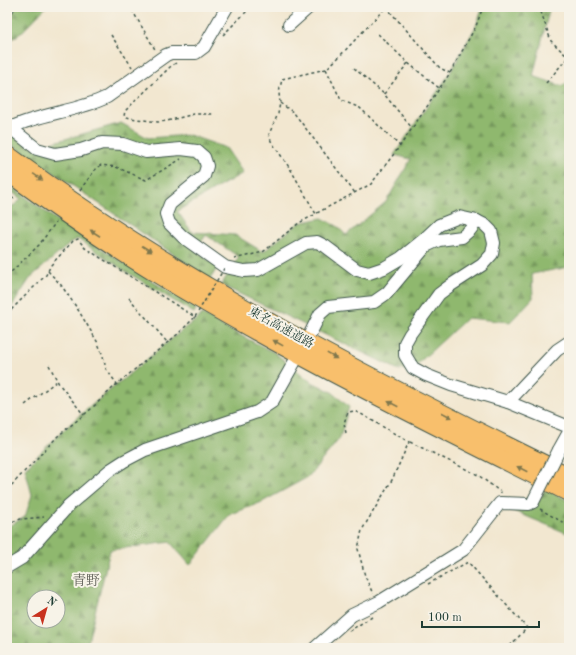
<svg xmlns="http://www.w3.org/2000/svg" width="576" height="655" font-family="'Old Standard TT','Noto Serif JP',serif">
  <defs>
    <pattern id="forest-firs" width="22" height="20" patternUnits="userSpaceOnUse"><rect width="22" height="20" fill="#8fb86e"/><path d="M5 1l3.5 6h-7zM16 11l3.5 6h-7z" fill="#74975b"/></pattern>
  </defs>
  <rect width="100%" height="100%" fill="#f7f3e8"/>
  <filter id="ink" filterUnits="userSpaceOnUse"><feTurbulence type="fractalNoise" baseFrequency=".025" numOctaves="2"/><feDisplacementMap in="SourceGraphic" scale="8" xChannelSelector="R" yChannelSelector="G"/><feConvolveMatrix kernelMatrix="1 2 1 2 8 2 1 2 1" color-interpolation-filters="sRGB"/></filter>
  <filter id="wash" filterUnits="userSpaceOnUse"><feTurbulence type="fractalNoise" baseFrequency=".012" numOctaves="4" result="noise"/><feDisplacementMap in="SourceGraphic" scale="16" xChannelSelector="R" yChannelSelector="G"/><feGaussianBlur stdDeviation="0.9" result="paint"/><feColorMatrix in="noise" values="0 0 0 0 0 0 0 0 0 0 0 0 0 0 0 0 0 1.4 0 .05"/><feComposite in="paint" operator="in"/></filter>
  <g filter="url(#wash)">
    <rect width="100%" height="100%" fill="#f2e7d0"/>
    <g fill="url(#forest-firs)" stroke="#577a51" fill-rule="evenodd">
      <polygon points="7,7 46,7 21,33 7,42"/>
      <polygon points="483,7 550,7 533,76 562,86 569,81 569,267 532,274 533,298 510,322 467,318 413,368 399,370 221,285 239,257 206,235 195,251 218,267 210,279 7,141 7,131 37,149 51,143 121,123 148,138 189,135 226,148 243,173 177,211 192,232 235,235 263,252 299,223 322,218 337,226 346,235 386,202 411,159 394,155 450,73 476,26"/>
      <polygon points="7,183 58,221 196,309 194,313 125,271 78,239 73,241 31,277 7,314 7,209 16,204 21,199 7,188"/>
      <path d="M202 314 226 328 275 353 310 381 332 392 349 407 340 438 308 477 262 502 229 515 190 565 170 542 110 550 88 641 90 648H7V527L25 517 32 495 25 468 74 420 186 327 197 320ZM34 597H58V621H34Z"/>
      <polygon points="545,489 569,501 569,534 504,507 539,500"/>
    </g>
  </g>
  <g filter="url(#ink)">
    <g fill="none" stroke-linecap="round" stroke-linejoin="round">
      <defs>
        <g id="minor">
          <polyline points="7,9 8,7"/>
          <polyline points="289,25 309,7"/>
          <polyline points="7,125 37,149 55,154 81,150 102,143 123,144 146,152 181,149 197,151 204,157 207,166 204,176 170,204 166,214 169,223 183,237 225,267 244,271 258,270 306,243 317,242 325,246 357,270 369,273 384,268 401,258 422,241 439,225 459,217 477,221 485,225 491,231 494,243 492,254 482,265 451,285 439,294 410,334 405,343 405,355 413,368 426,375 451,385 508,402 569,427"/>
          <path d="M10 128C41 113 76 112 107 97L166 55 171 53H196L204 47 227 7"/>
          <polyline points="311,332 320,314 328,307 374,302 387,293 426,246 439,240 462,237 470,230 477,221"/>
          <polyline points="508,402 557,350 569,342"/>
          <polyline points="559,450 569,432"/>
          <polyline points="7,567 22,558 69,505 110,470 124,461 145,450 257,412 272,402 295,361"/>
          <polyline points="315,648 352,615 379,602 463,550 500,503 529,504 533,502"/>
        </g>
        <g id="highway">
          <path d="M7 154C180 283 375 381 569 476"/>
          <path d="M7 172C55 207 104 242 155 273 288 354 430 423 569 493"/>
        </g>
      </defs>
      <use href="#minor" stroke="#3f564b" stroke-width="14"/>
      <use href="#highway" stroke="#3f564b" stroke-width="19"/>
      <g stroke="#3f564b" stroke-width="1.5" stroke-dasharray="3 3" stroke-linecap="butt">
        <polyline points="386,7 440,68 450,73"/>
        <polyline points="545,7 541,12 551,41 568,57"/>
        <polyline points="132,10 156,51"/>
        <polyline points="378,34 408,63 439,88"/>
        <polyline points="111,35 132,67"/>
        <polyline points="223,35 251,7"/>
        <polyline points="176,63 170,67 125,111 124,116 130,118 158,122 167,121 194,114 213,114"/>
        <polyline points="354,68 384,94 412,128"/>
        <polyline points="326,69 341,100 360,108 400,146"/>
        <polyline points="546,83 569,56"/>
        <polyline points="384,94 408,63"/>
        <polyline points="280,103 294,113 355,193"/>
        <polyline points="80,190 95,170 101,165 116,167 146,180 181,159"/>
        <polyline points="7,194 14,199"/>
        <polyline points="317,213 371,184 400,146 450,73 476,26 483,7"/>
        <polyline points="234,259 263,252 299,223 316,214 291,170 271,141 269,134 278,114 280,103 279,93 282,79 326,69 338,58 386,7"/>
        <polyline points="48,271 61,285 77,308 98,343 103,356 106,369 117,384"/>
        <polyline points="7,276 39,245 56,222"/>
        <polyline points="129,298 167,342"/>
        <polyline points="7,314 46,275 51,265 73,241 78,239 85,248 195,317 178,334 117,384 91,409 58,436 7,490"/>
        <polyline points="49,365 59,384 84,415"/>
        <polyline points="25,405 57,381"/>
        <polyline points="346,433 344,423 348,412 354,411 361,414 409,442 392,480 362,530 358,549 365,576 373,594"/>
        <polyline points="410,442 478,475 502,493"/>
        <polyline points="540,509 569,526"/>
        <polyline points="7,523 21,519 44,517"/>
        <polyline points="428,584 468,562 527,628 508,648"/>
        <polyline points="349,631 372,617"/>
      </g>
      <use href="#minor" stroke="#fff" stroke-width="12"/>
      <use href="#highway" stroke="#f8bf6c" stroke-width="17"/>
      <defs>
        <polyline id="minor-bridge" points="533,502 559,450"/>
      </defs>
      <use href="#minor-bridge" stroke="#3f564b" stroke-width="14" stroke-linecap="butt"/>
      <polyline stroke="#3f564b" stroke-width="1.5" stroke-dasharray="3 3" stroke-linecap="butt" points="195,317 225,267"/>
      <use href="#minor-bridge" stroke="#fff" stroke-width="12"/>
    </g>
    <defs><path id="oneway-solid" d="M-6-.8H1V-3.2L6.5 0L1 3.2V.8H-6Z"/></defs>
    <g fill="#81784d">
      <use href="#oneway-solid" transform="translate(38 177) rotate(35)"/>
      <use href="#oneway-solid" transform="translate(95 233) rotate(-147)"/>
      <use href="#oneway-solid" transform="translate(147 249) rotate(33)"/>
      <use href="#oneway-solid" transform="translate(278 343) rotate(-151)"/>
      <use href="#oneway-solid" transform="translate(332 356) rotate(29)"/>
      <use href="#oneway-solid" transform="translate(393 404) rotate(-153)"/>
      <use href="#oneway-solid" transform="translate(447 415) rotate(27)"/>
      <use href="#oneway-solid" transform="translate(522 469) rotate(-153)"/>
    </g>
  </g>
  <g text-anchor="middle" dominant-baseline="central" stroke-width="4" stroke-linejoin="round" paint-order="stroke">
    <g font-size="12" fill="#1f3d34" stroke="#f7f3e8">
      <text transform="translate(281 328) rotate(29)">東名高速道路</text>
    </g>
    <g font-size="14" fill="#64645c" stroke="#f7f3e8">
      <text x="86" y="581">青野</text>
    </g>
  </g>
  <rect width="576" height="655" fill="none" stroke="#f7f3e8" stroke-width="24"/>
  <g transform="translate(46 609) rotate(37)"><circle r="19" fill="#f7f3e8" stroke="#a1aaa0"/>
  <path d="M0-3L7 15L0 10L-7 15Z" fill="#c8321e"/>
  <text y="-6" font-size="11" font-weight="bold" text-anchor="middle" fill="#1f3d34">N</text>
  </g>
  <path d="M422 621v6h117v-6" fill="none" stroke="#1f3d34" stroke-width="2"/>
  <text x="428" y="621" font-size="12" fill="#1f3d34" stroke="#f7f3e8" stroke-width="3" paint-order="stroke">100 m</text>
</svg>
